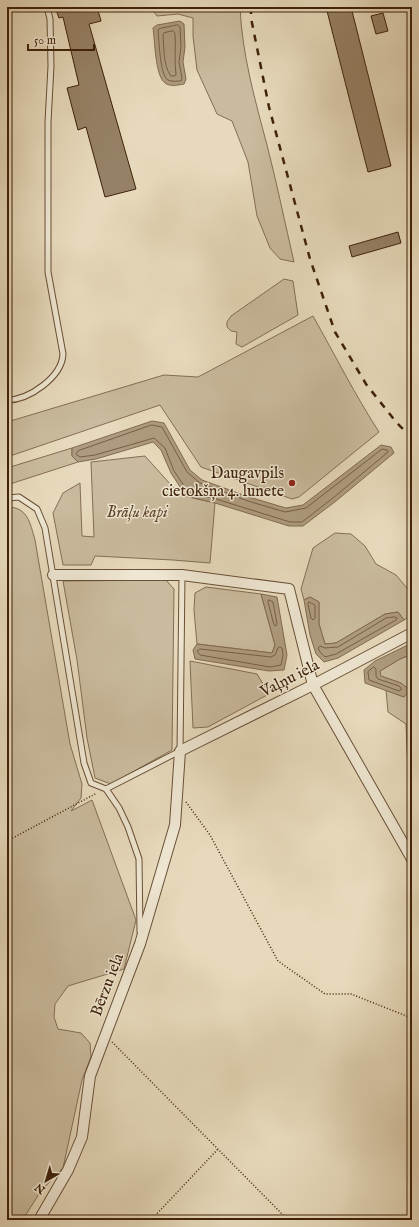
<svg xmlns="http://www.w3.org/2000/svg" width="419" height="1227" font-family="'IM FELL English',serif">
  <rect width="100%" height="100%" fill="#e7dabc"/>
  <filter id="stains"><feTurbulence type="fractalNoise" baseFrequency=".005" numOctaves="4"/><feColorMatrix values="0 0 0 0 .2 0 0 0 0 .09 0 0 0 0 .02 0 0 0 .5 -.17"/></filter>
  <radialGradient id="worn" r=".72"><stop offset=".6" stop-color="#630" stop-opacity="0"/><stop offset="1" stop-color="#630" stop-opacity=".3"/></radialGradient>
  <g fill="#cabb9e" stroke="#846e54">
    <path d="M150 7H240C242 54 255 100 267 145 277 184 285 223 294 262L280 259 270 248 257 216 248 162 232 121 217 114 197 70 193 36V18L178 14 157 16Z"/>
    <polygon points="284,279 293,281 298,315 242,347 236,344 237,332 231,331 227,327 227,322 231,316"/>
    <path d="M313 316C335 355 355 395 379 432L299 497 292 499 201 467 160 405 7 457V422L164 375 198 377Z"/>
    <polygon points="72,448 72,456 78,462 7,485 7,468"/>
    <polygon points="145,456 180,495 215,503 210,563 173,560 95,556 91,565 63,565 53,513 63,493 80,483 82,536 94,537 91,462"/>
    <path d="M7 507C28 507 30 523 35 540L70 744 82 784 81 798 71 811 92 800 136 920 124 969 68 986 55 1004 54 1017 58 1029 81 1033 90 1043 91 1057 82 1080 63 1168 41 1191 25 1216V1220H7Z"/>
    <polygon points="335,533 351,534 365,546 376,564 396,575 412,594 412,615 404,620 398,612 385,614 336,643 325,644 319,624 319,602 310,597 304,600 301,589 313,548"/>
    <polygon points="166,580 174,589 172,750 111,784 95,778 87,738 77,660 63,581"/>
    <polygon points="206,587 261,594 275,645 272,653 197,644 194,610 195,593"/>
    <polygon points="412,654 412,788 408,772 406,724 388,712 386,690 404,697 401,683 380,676 380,671 400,659"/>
    <polygon points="190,661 257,674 269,694 208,727 193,728"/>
  </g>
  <g fill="#ae9b7f" stroke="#826a50">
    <path d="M180 21 184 24 185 47 183 62 186 79 184 84C178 85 170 87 165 83 155 76 155 40 153 28L157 25Z"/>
    <polygon points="152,421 164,423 190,470 202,480 249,497 286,508 303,505 381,445 391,447 394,453 336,501 303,526 289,526 215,503 186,496 171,473 161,450 153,442 96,459 78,462 72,456 72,448"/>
    <polygon points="261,594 277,597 287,655 284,670 269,671 195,659 193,650 197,644 272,653 275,645"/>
    <polygon points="310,597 319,602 319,624 325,644 336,643 385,614 398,612 404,620 338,658 324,662 316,654 310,635 304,600"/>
    <polygon points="412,643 412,654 400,659 380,671 381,676 401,683 410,690 404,697 365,683 364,670 375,661"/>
  </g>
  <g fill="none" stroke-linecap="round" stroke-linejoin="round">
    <g stroke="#765e44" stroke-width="1">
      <path d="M178 25 180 27 181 47 179 62 182 78 181 81C177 81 172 82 168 80 160 76 159 40 158 31L159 29Z"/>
      <path d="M173 31 175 33C176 47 174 60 176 75L174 76H171C163 66 164 47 163 35L164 33Z"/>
      <polygon points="152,425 162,427 187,472 200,483 248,501 285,512 306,508 382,449 387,450 388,452 333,498 302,522 290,522 216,499 189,493 174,471 165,448 154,438 95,455 80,457 76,454 78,451"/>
      <polygon points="269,600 273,602 277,624 276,626 274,625 268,602"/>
      <polygon points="309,602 315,605 315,618 313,620 311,618 308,604"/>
      <polygon points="395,617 397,618 396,620 336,654 325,657 320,652 318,648 320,646 325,648 338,647 386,618"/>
      <polygon points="280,647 282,648 283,655 281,665 270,667 200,655 197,651 200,649 271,657 275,655 278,648"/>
      <polygon points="374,667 376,669 376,676 378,679 399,686 401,688 401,690 399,691 369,680 368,672"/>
    </g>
  </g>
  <g fill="#968166" stroke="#3f2109">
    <polygon points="55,7 97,7 101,21 89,24 136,189 105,197 86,127 78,130 67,88 79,85 63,17 59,18"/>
    <polygon points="326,7 351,7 391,166 368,172"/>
    <polygon points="383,13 388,31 376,34 371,16"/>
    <polygon points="398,232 401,243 352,257 349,246"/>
  </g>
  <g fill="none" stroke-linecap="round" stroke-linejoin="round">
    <defs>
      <g id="service">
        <path d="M7 400C29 400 62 377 63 354L48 272V122L51 66 50 19 47 7"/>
        <polyline points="7,498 19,497 37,509 45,528 84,763 91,783 106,789 119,808 128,827 139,859 140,932"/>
        <polyline points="106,789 180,751 182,575"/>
      </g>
      <g id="minor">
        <polyline points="53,575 182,575 289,589 313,685 412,859"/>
        <polyline points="39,1220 68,1170 82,1137 90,1076 140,944 175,825 180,751 313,685 412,633"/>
      </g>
    </defs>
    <use href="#service" stroke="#694f36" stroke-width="7"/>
    <use href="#minor" stroke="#694f36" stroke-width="12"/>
    <g stroke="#3f2109" stroke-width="1.5" stroke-dasharray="1 2" stroke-linecap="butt">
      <polyline points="186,802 210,835 278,961 325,994 351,994 409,1017 412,1021"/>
      <polyline points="7,841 97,793"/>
      <polyline points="112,1042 288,1220"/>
      <polyline points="151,1220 218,1149"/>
    </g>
    <use href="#service" stroke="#efe7d3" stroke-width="5"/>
    <use href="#minor" stroke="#efe7d3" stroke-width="10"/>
    <polyline stroke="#3f2109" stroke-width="2.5" stroke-dasharray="7 7" stroke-linecap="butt" points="251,7 251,18 269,107 310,259 335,332 366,384 396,422 412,438"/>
  </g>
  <circle fill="#8f2418" stroke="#efe7d3" stroke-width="1.5" cx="292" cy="483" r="4"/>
  <g text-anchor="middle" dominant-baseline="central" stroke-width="3" stroke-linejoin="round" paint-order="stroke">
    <g font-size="16" fill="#3f2109" stroke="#efe7d3" text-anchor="end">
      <text x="284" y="474">Daugavpils<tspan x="284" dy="18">cietokšņa 4. lunete</tspan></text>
    </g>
    <g font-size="16" font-style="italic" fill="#62482e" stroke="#efe7d3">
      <text x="137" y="513">Brāļu kapi</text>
    </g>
    <g font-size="16" fill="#3f2109" stroke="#efe7d3">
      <text transform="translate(290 679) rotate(-27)">Vaļņu iela</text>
      <text transform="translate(108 985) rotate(-69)">Bērzu iela</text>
    </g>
  </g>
  <rect width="419" height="1227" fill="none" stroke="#e7dabc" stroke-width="24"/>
  <rect x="8" y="8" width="403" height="1211" fill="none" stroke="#3f2109" stroke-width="2"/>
  <rect x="12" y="12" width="395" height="1203" fill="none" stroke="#3f2109"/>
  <g transform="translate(46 1181) rotate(218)" stroke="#efe7d3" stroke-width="3" paint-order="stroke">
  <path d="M0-3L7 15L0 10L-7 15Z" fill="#3f2109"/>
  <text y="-6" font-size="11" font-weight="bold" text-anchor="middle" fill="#3f2109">N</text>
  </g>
  <path d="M28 44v6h66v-6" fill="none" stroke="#3f2109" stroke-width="2"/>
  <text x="34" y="44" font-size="12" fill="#3f2109" stroke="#efe7d3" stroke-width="3" paint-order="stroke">50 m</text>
  <rect width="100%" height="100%" filter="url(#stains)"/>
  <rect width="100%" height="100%" fill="url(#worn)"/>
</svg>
